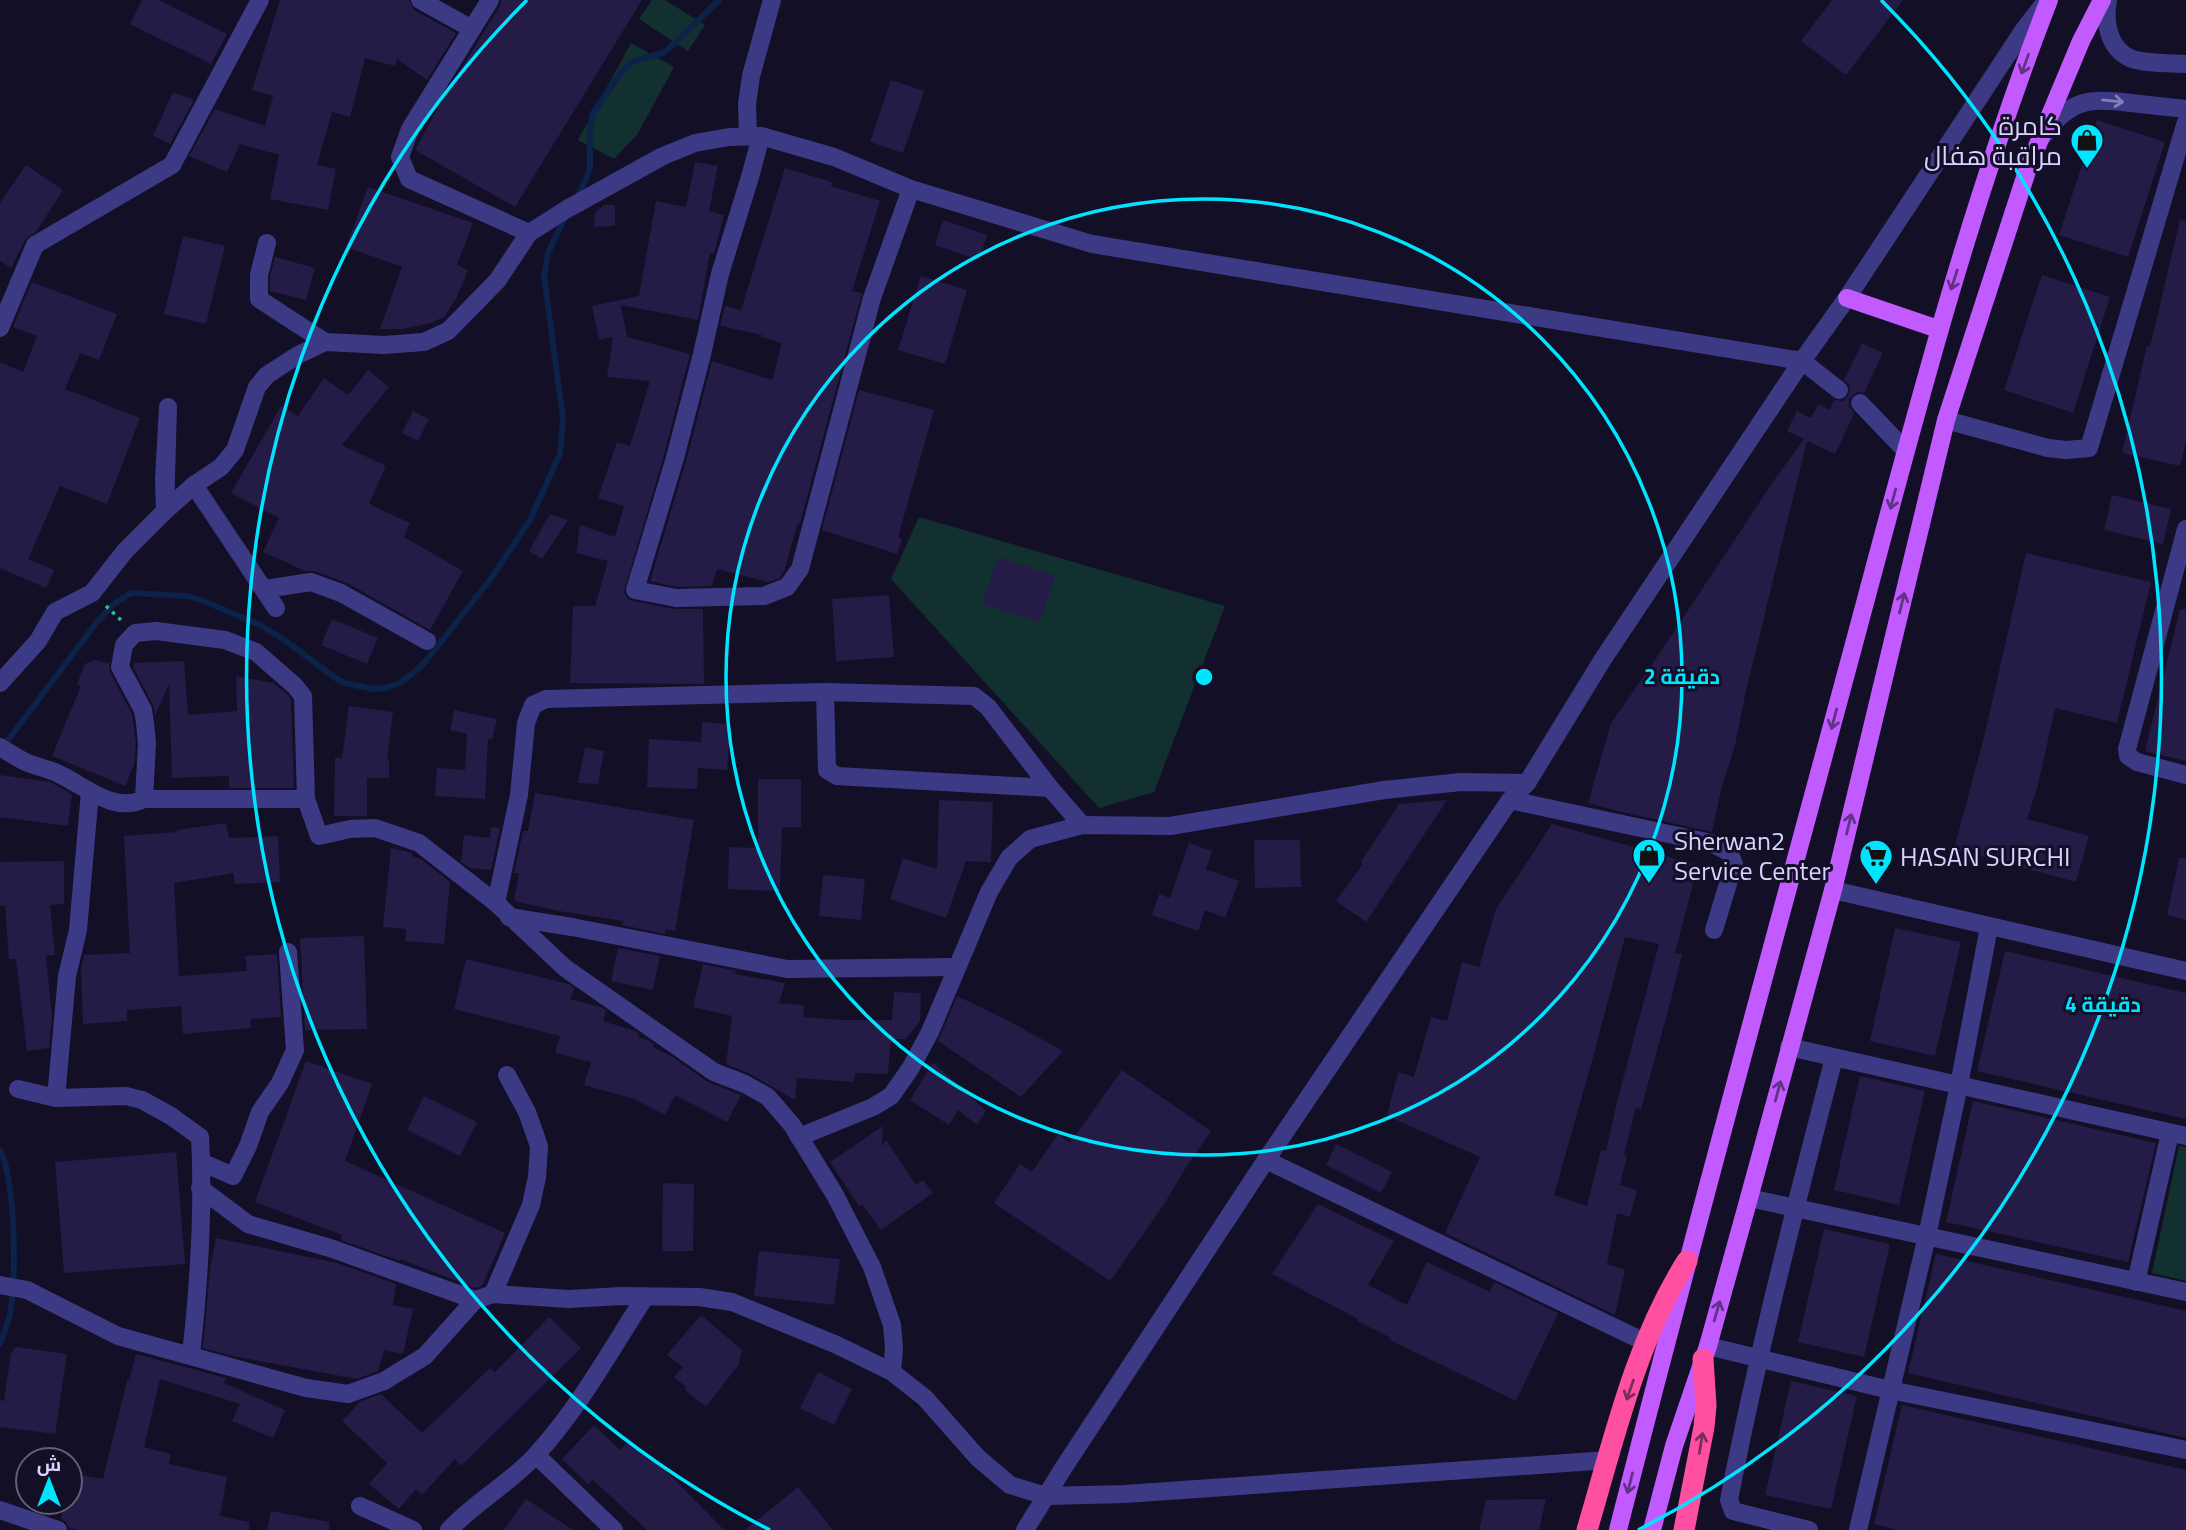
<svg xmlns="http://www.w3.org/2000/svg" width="2186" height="1530" font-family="'Titillium Web',Cairo,sans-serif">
  <rect width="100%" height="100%" fill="#130f26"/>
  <g fill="#12302f">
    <polygon points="652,0 665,0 705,25 688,51 639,19"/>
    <polygon points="631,43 674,67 637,135 614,159 578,140"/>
    <polygon points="919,517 1225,606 1154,792 1099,808 891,579"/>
    <polygon points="2179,1146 2186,1147 2186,1281 2152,1273"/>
  </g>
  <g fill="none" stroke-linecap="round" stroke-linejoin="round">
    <g stroke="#0c2248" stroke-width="6">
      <polyline points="576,199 586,179 590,167 590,128 593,113 620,74 631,62 665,52 719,0"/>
      <polyline points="2,748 97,622 114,604 131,593 186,596 201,600 260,625 286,641 337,679 345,683 373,689 386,688 400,683 413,673 426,661 492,577 530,520 560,454 563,419 544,276 548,253 565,217"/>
      <path d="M0 1150C16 1182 17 1282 9 1318 7 1327 3 1335 0 1344"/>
    </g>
  </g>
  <g fill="#241b47" fill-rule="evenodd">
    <polygon points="142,0 159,0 227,34 211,64 130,24"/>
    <polygon points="280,0 409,0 414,10 456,33 427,80 397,59 395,66 365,58 350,117 332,112 317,165 336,169 328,210 270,199 279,155 240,144 227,172 189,156 215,109 265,126 273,96 252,90"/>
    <polygon points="501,0 642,0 515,207 415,150 446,93 500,6"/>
    <polygon points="1832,0 1903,0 1846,75 1801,41"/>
    <polygon points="891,80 924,91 903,153 870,142"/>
    <polygon points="173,92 194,100 170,144 153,136"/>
    <polygon points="2097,120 2165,142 2128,257 2059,235"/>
    <polygon points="695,162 718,166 709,211 724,215 714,254 710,253 698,320 621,305 627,337 690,354 664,455 624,592 627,598 633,601 674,609 703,609 704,684 570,683 573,606 595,606 608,561 576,553 580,525 615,537 624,506 598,498 617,442 630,446 650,381 607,377 613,337 599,340 592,306 639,296 656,201 686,207"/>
    <polygon points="26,165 63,190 36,232 25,240 11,268 0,261 0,203"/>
    <polygon points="785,168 832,182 831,186 880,201 852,291 862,293 800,523 798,523 784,571 780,578 768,582 717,569 712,586 677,587 650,581 686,461 712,361 772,380 782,343 761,337 762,335 720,326 725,306 741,310"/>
    <polygon points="368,187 473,223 457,265 468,270 457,297 444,317 431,323 402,329 380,329 402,267 346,247"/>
    <polygon points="604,205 615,205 615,226 594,227 595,213"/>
    <polygon points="943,220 987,235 979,260 935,245"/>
    <polygon points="2180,220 2186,221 2186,441 2180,466 2122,453 2147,346 2150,347"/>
    <polygon points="183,236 225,246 206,324 164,314"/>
    <polygon points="275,257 315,268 306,300 270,291 270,276"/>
    <polygon points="2042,275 2110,297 2073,413 2004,390"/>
    <polygon points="921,276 967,290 945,364 898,350"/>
    <polygon points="32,282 117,314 99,360 80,353 65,389 140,418 107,504 60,486 28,559 54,570 46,588 0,568 0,362 23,372 37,336 13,327"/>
    <polygon points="1862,343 1883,353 1864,393 1857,392 1849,399 1849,406 1854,414 1835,454 1807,441 1746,691 1735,745 1721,790 1712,832 1618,811 1588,803 1611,723 1649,669 1775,479 1804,439 1787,431 1797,411 1811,418 1818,404 1830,410 1834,400 1843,401 1848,396 1850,386 1844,380"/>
    <polygon points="368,370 389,387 342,445 386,466 369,504 410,523 404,537 463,571 430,630 347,583 315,571 305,571 263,552 279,518 231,493 281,406 298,416 324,378 348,395"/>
    <polygon points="859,390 934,410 898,537 902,539 897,554 822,530"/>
    <polygon points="413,411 429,419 418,441 402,433"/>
    <polygon points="2112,495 2171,509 2163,544 2104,530"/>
    <polygon points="550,514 568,520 542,559 529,551"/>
    <polygon points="2026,553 2151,582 2117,723 2055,708 2038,785 2027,819 2089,836 2076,882 1954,849 1985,733"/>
    <polygon points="998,557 1055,576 1040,622 982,604"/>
    <polygon points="889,595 894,657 836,661 832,599"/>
    <polygon points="2180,609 2186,609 2186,761 2145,751"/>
    <polygon points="332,619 378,638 367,664 321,645"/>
    <polygon points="94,660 109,663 110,672 132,714 136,743 134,765 125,786 52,756 81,686 77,684 85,664"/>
    <polygon points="184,661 188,715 237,711 236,676 273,683 287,694 291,699 294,788 229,788 229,776 172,778 169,684 155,716 153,705 133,667 134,663"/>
    <polygon points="349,706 393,712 387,759 389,759 389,778 367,778 367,816 334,816 335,758 342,758"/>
    <polygon points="454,710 497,719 492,740 488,739 485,799 435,796 437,768 465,770 467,734 450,730"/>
    <polygon points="702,722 730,724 727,770 698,768 697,789 647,787 649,739 701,742"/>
    <polygon points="585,747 604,751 598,784 578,783"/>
    <polygon points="0,775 50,782 72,794 68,826 0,817"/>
    <polygon points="758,779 801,779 801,827 782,827 780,891 728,889 729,847 758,848"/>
    <polygon points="535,793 694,820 675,931 665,929 665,934 622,925 623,921 559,911 514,901 519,873 514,873 523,831 528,831"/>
    <polygon points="939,800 993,802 991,862 966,861 946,918 890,899 903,858 937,869"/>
    <polygon points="1447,800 1366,922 1336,901 1363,864 1361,862 1399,804"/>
    <polygon points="226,823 229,838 278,836 280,882 234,884 234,873 174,883 179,976 247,971 245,956 277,954 281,1017 250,1019 251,1028 183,1034 181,1006 127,1010 127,1021 83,1024 81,968 84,955 130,953 124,836 177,832 177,830"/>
    <path d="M1552 824 1698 865 1675 953 1682 954 1672 996 1641 1109 1636 1107 1624 1155 1627 1156 1620 1185 1637 1190 1630 1217 1617 1213 1607 1264 1625 1270 1615 1315 1445 1233 1480 1157 1387 1116 1398 1072 1414 1077 1431 1017 1447 1021 1462 962 1479 967 1496 909ZM1625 937 1659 944 1617 1102 1606 1151 1601 1150 1587 1206 1554 1195 1592 1061Z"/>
    <polygon points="491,827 500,828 491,870 470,868 461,862 464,835 490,838"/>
    <polygon points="1254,840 1300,840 1301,887 1255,888"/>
    <polygon points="1189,843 1212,851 1206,869 1239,881 1225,918 1205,910 1198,931 1152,915 1159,894 1170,898"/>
    <polygon points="391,848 412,853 412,856 421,859 450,882 444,944 405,941 406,929 383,927"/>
    <polygon points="2179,858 2186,858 2186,920 2167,915"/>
    <polygon points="64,861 64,904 50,905 55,955 46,956 52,1016 49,1048 27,1051 16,959 9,959 5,906 0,906 0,862"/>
    <polygon points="823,875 865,879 861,920 819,916"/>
    <polygon points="1895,928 1961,942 1935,1056 1870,1041"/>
    <polygon points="364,936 367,1029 305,1030 300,938"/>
    <polygon points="618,948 660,956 653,990 611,981"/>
    <polygon points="2005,951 2186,993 2186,1119 1977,1071"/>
    <polygon points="466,959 569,984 574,988 570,999 601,1007 606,1010 603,1021 635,1031 639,1034 638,1037 649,1041 654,1044 653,1047 671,1056 708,1082 741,1095 727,1122 675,1095 665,1115 634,1099 584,1085 591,1062 555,1053 560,1036 454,1009"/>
    <polygon points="703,964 736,971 735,974 785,983 779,1003 804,1005 803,1017 843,1020 892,1020 894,992 921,993 920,1021 906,1039 891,1039 888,1074 855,1073 854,1082 797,1078 795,1100 750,1074 726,1064 732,1016 693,1007"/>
    <polygon points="957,996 1007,1020 1063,1051 1021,1097 938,1041"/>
    <polygon points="306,1061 372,1084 345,1161 505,1233 482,1286 475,1288 400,1259 400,1261 341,1240 342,1235 255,1202"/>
    <polygon points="933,1062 986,1111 977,1125 958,1110 949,1125 910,1100"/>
    <polygon points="1122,1070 1211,1131 1185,1169 1163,1206 1110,1281 994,1203 1020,1164 1032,1172 1058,1134 1070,1143"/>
    <polygon points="1860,1076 1925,1091 1899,1205 1834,1190"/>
    <polygon points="424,1096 477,1122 460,1156 407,1130"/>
    <polygon points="1973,1101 2156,1143 2128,1262 1946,1222"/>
    <polygon points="883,1126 882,1147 886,1140 916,1185 923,1180 933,1193 881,1230 862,1204 859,1206 830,1162"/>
    <polygon points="1336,1144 1392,1172 1381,1193 1326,1165"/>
    <polygon points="176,1152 185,1264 64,1273 55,1162"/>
    <polygon points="663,1183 694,1184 693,1251 662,1251"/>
    <polygon points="1318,1204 1394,1241 1368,1285 1407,1305 1427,1262 1490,1292 1494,1282 1558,1313 1516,1401 1390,1340 1391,1338 1357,1321 1358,1319 1272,1274"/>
    <polygon points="1824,1229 1890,1244 1864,1357 1798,1342"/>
    <polygon points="216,1238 337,1263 396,1284 393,1305 413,1309 403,1354 384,1350 378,1371 357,1379 233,1356 203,1348 210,1269"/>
    <polygon points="759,1251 840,1259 834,1305 754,1296"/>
    <polygon points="1936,1254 2186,1311 2186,1438 1908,1373"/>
    <polygon points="701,1315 742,1350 739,1364 706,1407 685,1390 685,1386 674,1377 683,1367 667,1355"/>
    <polygon points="549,1317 581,1348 461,1466 455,1459 422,1495 416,1489 399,1509 369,1484 387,1463 342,1421 361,1401 381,1394 422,1433 490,1368 495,1372"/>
    <polygon points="16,1347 67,1354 55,1434 0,1427 0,1400 4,1401 11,1353"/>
    <polygon points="136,1354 226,1378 224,1383 285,1410 273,1438 232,1421 240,1404 160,1379 144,1447 171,1454 169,1464 227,1477 220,1516 249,1522 249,1530 78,1530 69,1528 66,1522 61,1519 64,1502 70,1502 70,1473 103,1479 127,1380 129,1380"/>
    <polygon points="818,1372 852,1389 834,1425 800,1408"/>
    <polygon points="1791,1381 1857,1396 1831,1509 1765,1495"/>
    <polygon points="1902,1405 2186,1470 2186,1530 1898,1530 1874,1524"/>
    <polygon points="594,1425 620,1450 630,1440 674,1479 724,1530 647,1530 593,1480 588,1484 562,1459"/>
    <polygon points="798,1487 833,1530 745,1530"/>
    <polygon points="526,1499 573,1530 504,1530"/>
    <polygon points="1546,1499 1539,1530 1479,1530 1486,1500"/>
    <polygon points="271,1511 329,1522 329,1530 267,1530"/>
  </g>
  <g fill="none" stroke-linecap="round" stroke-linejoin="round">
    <polyline stroke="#2fb8b0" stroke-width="3.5" stroke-dasharray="3.5 5" stroke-linecap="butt" points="106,606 123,622"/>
    <g stroke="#3d3a85" stroke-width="18">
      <polyline points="420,0 472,29"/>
      <polyline points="490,0 410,129 400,157 409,179 529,233"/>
      <path d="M2108 0C2104 21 2108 48 2130 58 2143 64 2171 63 2186 64"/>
      <polyline points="748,135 747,104 751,76 772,0"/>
      <path d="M2044 135C2070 99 2089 98 2131 103 2149 105 2168 107 2186 109"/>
      <polyline points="761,136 750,177 720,274 702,354 675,458 635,590 676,598 764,596 787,587 800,569 872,298 911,189"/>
      <polyline points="267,243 259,275 259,299 325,342"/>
      <polyline points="0,328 35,245 172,165 260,0"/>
      <polyline points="1860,403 1906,451"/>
      <polygon points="168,407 165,511 164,479"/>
      <polyline points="1946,420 2048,448 2066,450 2089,448 2186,122"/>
      <polyline points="194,485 276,608"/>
      <polyline points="2186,529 2127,749 2128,756 2137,762 2186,775"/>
      <polyline points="265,589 311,582 341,593 427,641"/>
      <polyline points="0,683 38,641 55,612 92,593 125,551 165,511 194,485 221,467 235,450 257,387 267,375 298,355 325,342 384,345 424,342 448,331 497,281 529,233 567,209 663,156 695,143 729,137 761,136 834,157 911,189 1092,244 1802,361 1839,390"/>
      <polyline points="825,692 827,770 837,776 1050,788"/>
      <path d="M0 747C9 752 18 759 28 763 38 767 49 769 59 774 85 786 114 814 144 799H306"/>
      <polyline points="144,799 147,743 145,723 143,710 120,667 124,645 135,633 156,631 225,640 256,652 295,686 303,696 306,799 319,836 350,829 375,828 419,843 496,903 565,968 714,1072 745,1084 768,1097 792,1125 835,1195 872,1267 892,1325 894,1348 892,1372"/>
      <polyline points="1510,800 1711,843 1729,852 1734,864 1714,930"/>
      <polyline points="1833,890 2186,971"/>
      <polyline points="496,903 519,795 526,723 533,705 546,699 825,692 974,696 988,707 1050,788 1082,825"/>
      <polyline points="509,917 572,927 787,969 956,967"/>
      <polyline points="1789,1047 2186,1136"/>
      <path d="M18 1089 56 1098 126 1096 142 1100 171 1116 200 1137C204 1209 199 1283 191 1355"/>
      <polyline points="56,1098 67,976 78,930 90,792"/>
      <polyline points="799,1137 873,1107 891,1096 910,1069 930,1032 989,892 1009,858 1030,839 1082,825 1170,826 1384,790 1461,782 1527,783"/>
      <polyline points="1266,1160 1647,1343"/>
      <polyline points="201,1162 233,1176 248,1146 260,1112 280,1083 295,1050 288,952"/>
      <polyline points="200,1188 248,1224 330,1248 475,1300"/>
      <polyline points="1749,1198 2186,1292"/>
      <polyline points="2136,1282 2170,1133"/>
      <polyline points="0,1285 27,1290 118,1336 306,1388 348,1394 384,1381 425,1356 475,1300 493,1294 569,1299 621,1296 699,1297 732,1302 837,1345 892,1372 925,1398 978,1458 1010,1485 1046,1496 1125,1494 1608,1460"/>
      <polyline points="493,1294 531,1205 537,1177 539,1146 527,1112 507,1075"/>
      <polyline points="1708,1346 1890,1390 2186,1450"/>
      <polyline points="536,1455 614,1530"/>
      <polyline points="360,1506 413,1530"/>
      <polyline points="0,1510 58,1530"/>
      <path d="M449 1530C475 1502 509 1484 535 1456 579 1408 610 1351 645 1297"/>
      <polyline points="1025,1530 1064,1467 1266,1160 1510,800 1527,783 1603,659 1802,361 1847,298 2025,28 2047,0"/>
      <path d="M1809 1530 1733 1511 1729 1500C1758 1351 1796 1204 1834 1058"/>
      <polyline points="1858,1530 1927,1236 1959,1085 1989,927"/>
    </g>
    <g stroke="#c25bff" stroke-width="18">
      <polyline points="1847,298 1938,329"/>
      <path d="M1618 1530C1690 1246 1768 963 1844 681 1906 452 1963 221 2049 0"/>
      <polyline points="1652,1530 1674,1446 1708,1346 1749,1198 1833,890 1946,420 2028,168 2081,41 2102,0"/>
    </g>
    <g stroke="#ff4fa3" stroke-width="21">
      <path d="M1587 1530C1614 1439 1636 1341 1687 1261"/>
      <polyline points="1684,1530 1704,1427 1706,1406 1703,1359"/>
    </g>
  </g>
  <defs><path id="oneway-shaft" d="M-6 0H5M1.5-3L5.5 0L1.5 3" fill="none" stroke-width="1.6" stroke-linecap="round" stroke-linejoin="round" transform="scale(1.75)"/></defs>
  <g stroke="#623188">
    <use href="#oneway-shaft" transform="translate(2025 64) rotate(110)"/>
    <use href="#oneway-shaft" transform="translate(1954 280) rotate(108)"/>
    <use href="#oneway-shaft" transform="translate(1893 499) rotate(105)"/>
    <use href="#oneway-shaft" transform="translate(1902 603) rotate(-76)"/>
    <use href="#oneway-shaft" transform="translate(1834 719) rotate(105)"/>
    <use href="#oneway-shaft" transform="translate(1849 824) rotate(-76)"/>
    <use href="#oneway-shaft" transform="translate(1778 1091) rotate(-75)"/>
    <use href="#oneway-shaft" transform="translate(1717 1311) rotate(-74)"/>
    <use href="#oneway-shaft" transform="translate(1630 1483) rotate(104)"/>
  </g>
  <use stroke="#837fbc" href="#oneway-shaft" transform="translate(2113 101) rotate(6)"/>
  <g stroke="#7d2c5e">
    <use href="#oneway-shaft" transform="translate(1630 1390) rotate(109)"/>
    <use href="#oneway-shaft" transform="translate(1701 1443) rotate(-81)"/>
  </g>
  <g fill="none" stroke="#00e5ff" stroke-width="3.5">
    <circle cx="1204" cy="677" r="478"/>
    <path d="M770 1530A957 957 0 0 1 527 0M1881 0A957 957 0 0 1 1638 1530"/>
  </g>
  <defs>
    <symbol id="shop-pin" viewBox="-11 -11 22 30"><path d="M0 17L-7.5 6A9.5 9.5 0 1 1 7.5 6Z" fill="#00e5ff" stroke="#130f26"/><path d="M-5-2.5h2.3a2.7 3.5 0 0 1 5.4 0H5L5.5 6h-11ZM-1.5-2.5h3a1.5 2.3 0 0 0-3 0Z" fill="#111"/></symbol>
    <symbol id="supermarket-pin" viewBox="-11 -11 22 30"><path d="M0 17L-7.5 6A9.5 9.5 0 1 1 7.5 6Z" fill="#00e5ff" stroke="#130f26"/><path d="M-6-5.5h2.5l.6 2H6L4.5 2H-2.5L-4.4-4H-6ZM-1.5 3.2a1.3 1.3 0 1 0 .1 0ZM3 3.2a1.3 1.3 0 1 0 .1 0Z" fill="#111"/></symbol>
  </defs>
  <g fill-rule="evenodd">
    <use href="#shop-pin" x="2068" y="121" width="38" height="52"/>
    <use href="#shop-pin" x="1630" y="836" width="38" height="52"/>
    <use href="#supermarket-pin" x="1857" y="837" width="38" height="52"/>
  </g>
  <g text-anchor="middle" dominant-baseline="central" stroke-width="6" stroke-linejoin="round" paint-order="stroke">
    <g font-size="26" fill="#d9d4ff" stroke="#130f26" text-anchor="start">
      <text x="2062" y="125" text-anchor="end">كامرة<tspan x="2062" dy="30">مراقبة هفال</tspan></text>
      <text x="1674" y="840">Sherwan2<tspan x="1674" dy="30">Service Center</tspan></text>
      <text x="1900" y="856">HASAN SURCHI</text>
    </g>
  </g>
  <circle cx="1204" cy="677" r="10" fill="#00e5ff" stroke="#130f26" stroke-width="3.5"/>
  <g font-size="21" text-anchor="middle" font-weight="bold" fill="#00e5ff" stroke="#130f26" stroke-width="6" stroke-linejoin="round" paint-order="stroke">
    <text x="1682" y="684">2 دقيقة</text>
    <text x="2103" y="1012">4 دقيقة</text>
  </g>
  <g transform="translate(49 1481)"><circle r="33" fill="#130f26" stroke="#625e7d" stroke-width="2"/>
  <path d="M0-5L12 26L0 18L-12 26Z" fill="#00e5ff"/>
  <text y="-10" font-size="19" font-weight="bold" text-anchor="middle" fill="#d9d4ff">ش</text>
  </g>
</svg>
